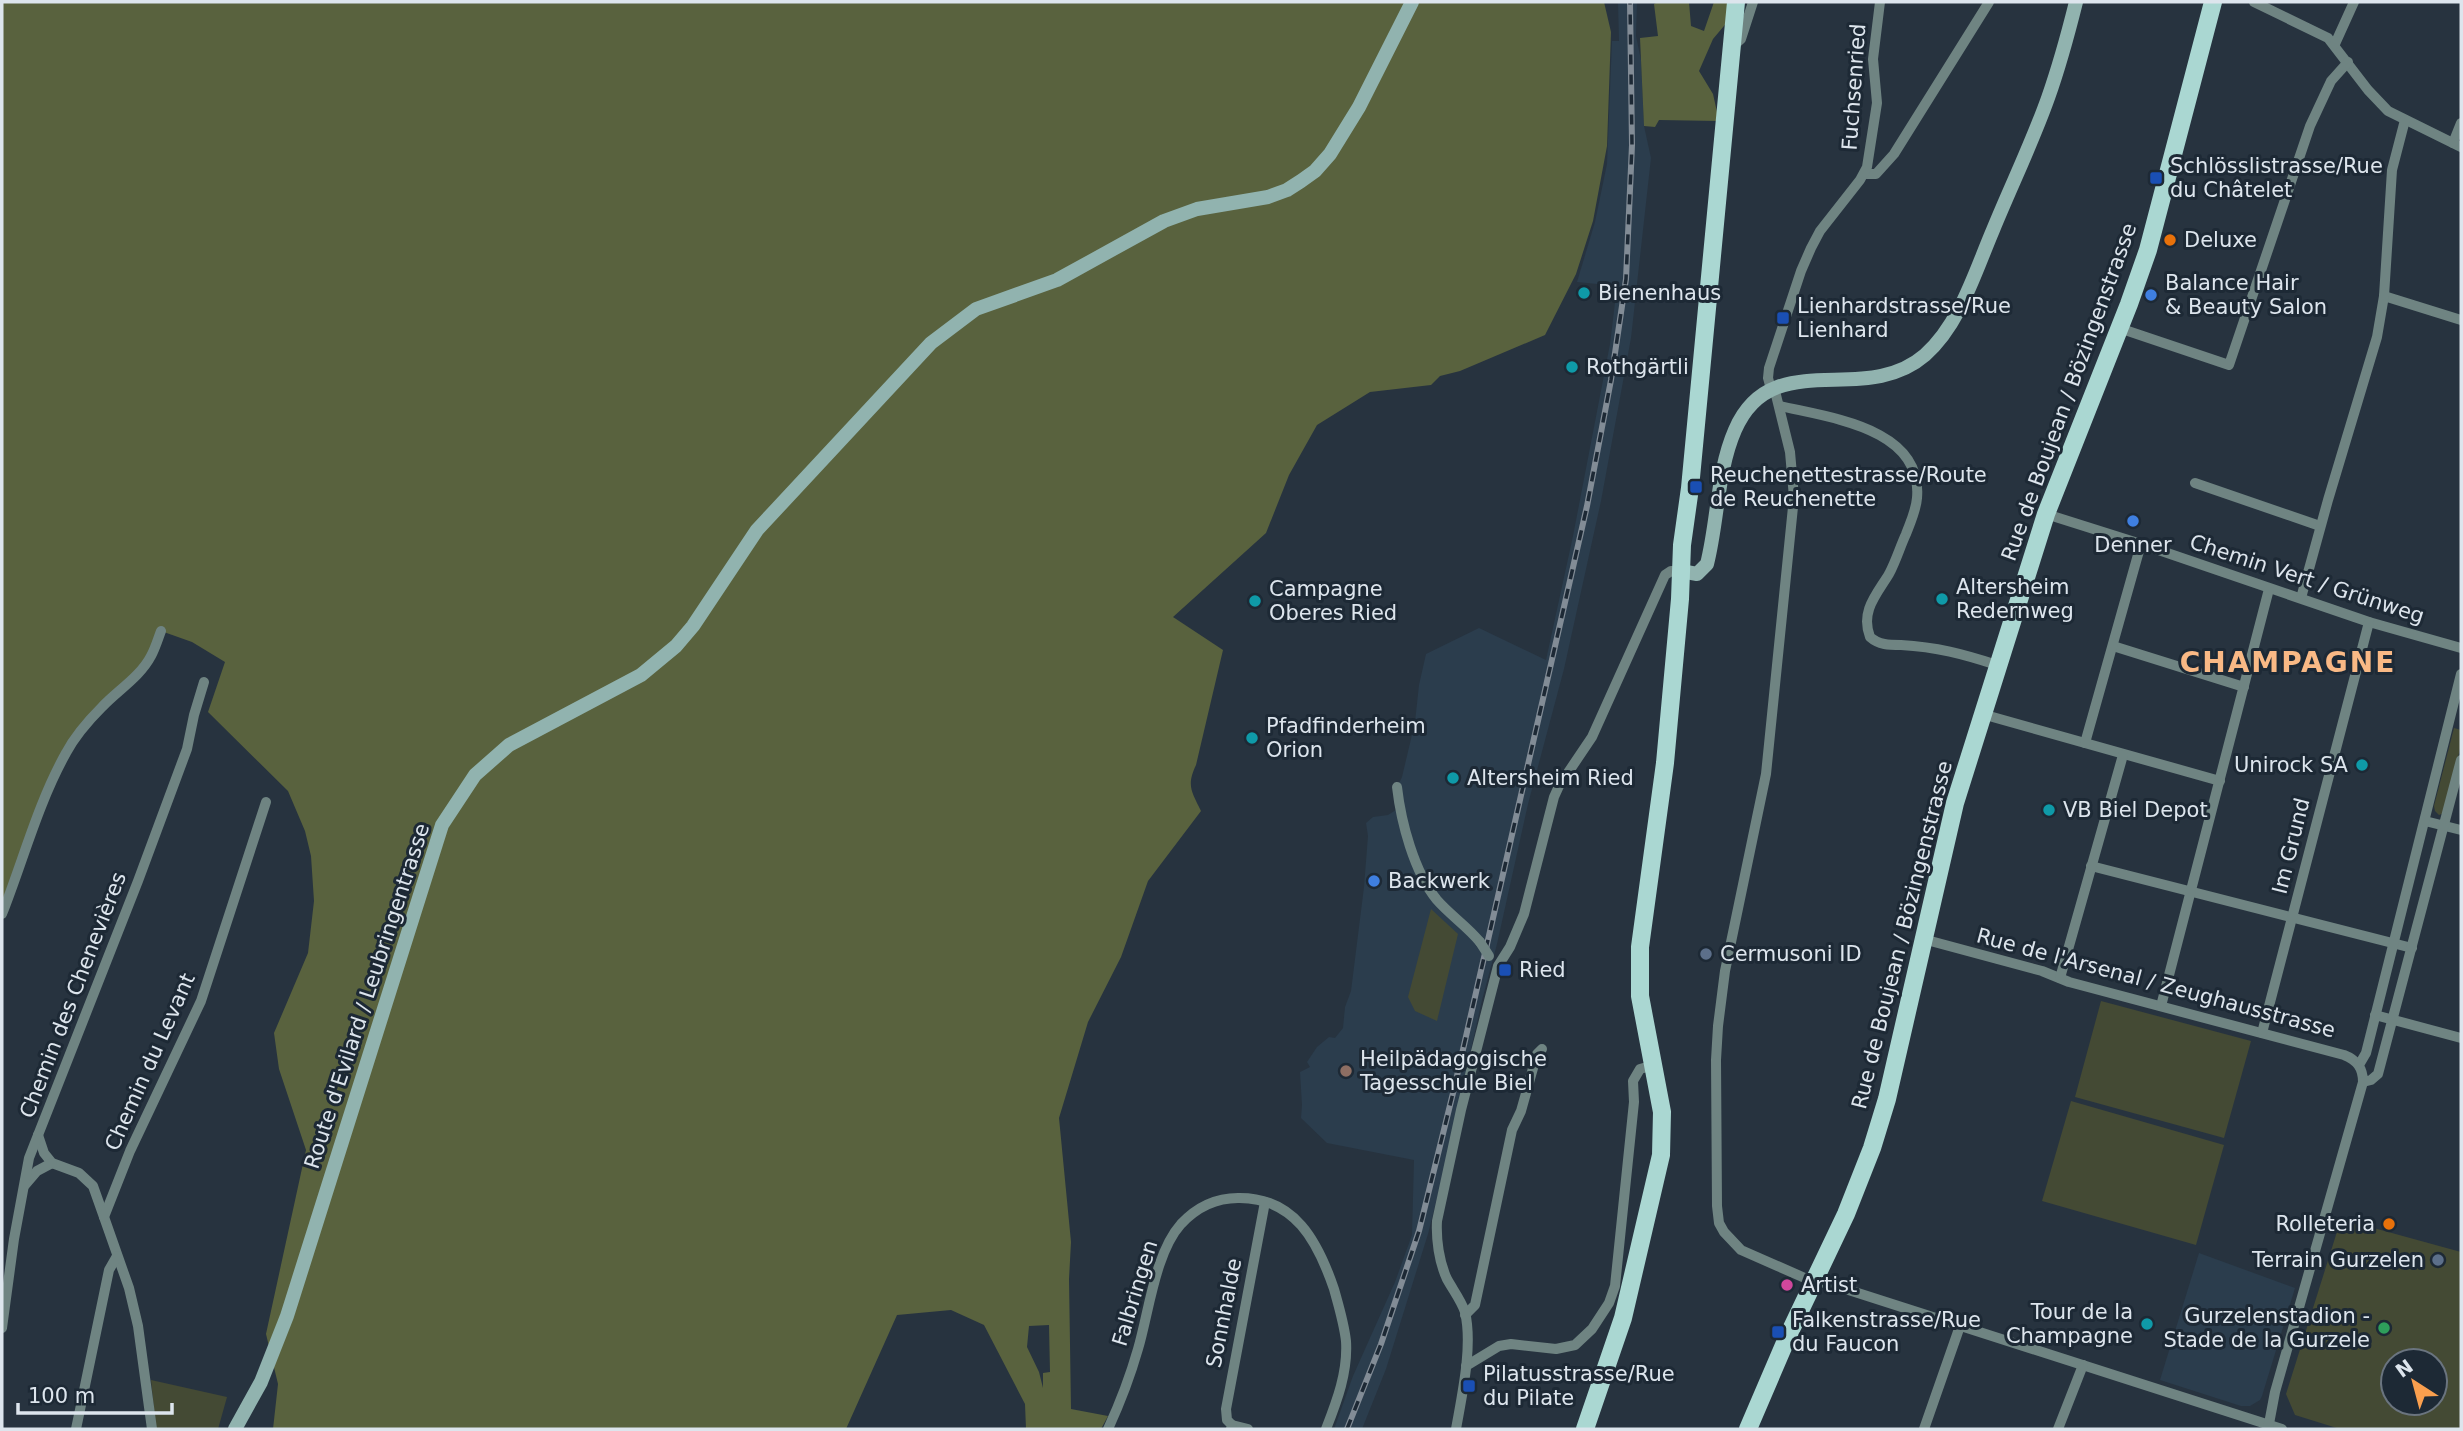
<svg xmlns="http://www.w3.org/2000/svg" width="2463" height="1431" font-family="'DejaVu Sans',sans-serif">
  <rect width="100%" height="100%" fill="#27333f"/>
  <g fill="#2b3d4d">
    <polygon points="1618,2 1637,2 1636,36 1641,60 1644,126 1651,158 1631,338 1601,501 1564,669 1528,804 1497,944 1482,1000 1445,1166 1428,1234 1386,1369 1362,1429 1334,1429 1353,1376 1395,1282 1412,1235 1414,1160 1327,1143 1301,1118 1302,1105 1300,1072 1310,1067 1307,1062 1317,1047 1329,1037 1335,1038 1343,1028 1345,1007 1351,991 1364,887 1368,836 1366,823 1373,817 1388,815 1399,808 1397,787 1402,777 1415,722 1419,685 1426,654 1479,628 1546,660 1573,536 1610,344 1617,286 1577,282 1595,222 1607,164 1612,41 1619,41"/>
    <polygon points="2199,1253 2295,1288 2262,1396 2260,1400 2250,1406 2241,1406 2160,1380"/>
  </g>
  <g fill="#444a34" fill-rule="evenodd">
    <polygon points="2454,728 2461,730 2461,745 2444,813 2439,815 2435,811 2434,806"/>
    <polygon points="1431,909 1458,934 1437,1021 1415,1011 1408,997"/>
    <polygon points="2101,1001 2251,1041 2224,1138 2075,1097"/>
    <polygon points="2071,1101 2224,1145 2196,1245 2042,1201"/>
    <path d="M2341 1219 2461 1252V1429H2340L2295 1415 2286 1394ZM2393 1361H2435V1403H2393Z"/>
    <polygon points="151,1380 227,1397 218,1429 156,1429"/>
  </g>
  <g fill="#59623e" fill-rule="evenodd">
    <path d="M2 2H1604L1611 32 1607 146 1593 221 1576 274 1545 335 1460 371 1440 376 1431 385 1370 392 1317 425 1289 475 1266 533 1173 617 1223 650 1196 765C1186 786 1192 792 1201 811L1148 881 1121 957 1088 1022 1059 1118 1071 1242 1069 1279 1071 1409 1108 1416 1101 1429H1026L1025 1404 984 1325 951 1310 897 1315 846 1429H273L278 1384 266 1334 306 1150 279 1069 274 1033 308 953 314 901 311 856 305 831 288 791 208 712 225 662 192 642 161 631 151 656 66 753 2 914ZM1049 1325 1050 1372 1043 1373V1388L1039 1372 1027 1347 1029 1326Z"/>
    <polygon points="1658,2 1689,2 1691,26 1704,31 1714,2 1728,2 1729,20 1713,39 1699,71 1713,94 1719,121 1659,120 1655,127 1644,126 1640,38 1658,36 1654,4"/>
  </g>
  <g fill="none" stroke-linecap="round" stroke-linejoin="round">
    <g stroke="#6f8482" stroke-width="10">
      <polyline points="2254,2 2328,38 2368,90 2388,111 2461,147"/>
      <polyline points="2335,44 2354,2"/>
      <polyline points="1731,48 1741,39 1753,2"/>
      <polyline points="2453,143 2461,123"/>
      <polyline points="1864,174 1876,174 1894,154 1989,2"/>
      <polyline points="2384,296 2461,320"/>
      <polyline points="2119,328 2229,365 2310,126 2331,81 2348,62"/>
      <polyline points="1774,387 1790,452 1794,497 1766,774 1725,971 1718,1026 1716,1060 1717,1206 1719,1223 1724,1232 1741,1250 1807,1279 1833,1285 2282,1429"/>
      <polyline points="1771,389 1768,378 1769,368 1801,271 1811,248 1820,231 1860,180 1867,167 1877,103 1873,59 1880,2"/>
      <path d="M1780 406C1831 418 1923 428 1917 498 1916 511 1910 523 1906 534 1900 547 1896 561 1889 574 1877 594 1860 611 1870 637 1879 645 1889 645 1901 645 1937 647 1963 654 1997 665"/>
      <polyline points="2195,483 2320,526"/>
      <polyline points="2046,514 2141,544 2369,622 2461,648"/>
      <polyline points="2301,598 2328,500 2377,337 2384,296 2392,170 2405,120"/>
      <polyline points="2113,646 2244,687"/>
      <polyline points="1982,714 2220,781"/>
      <polyline points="2085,743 2141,544"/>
      <path d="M1397 787C1401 822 1414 872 1437 900 1450 915 1467 926 1480 942"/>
      <polyline points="2425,821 2461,830"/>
      <polyline points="2091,866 2412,948"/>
      <path d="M2 914C23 861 38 803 66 753 75 736 89 720 102 707 118 690 140 677 151 656 155 649 158 639 161 631"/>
      <path d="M1923 939 2042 971 2069 982 2344 1055C2357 1060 2363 1068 2363 1082L2275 1392 2268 1429"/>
      <polyline points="2060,978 2123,755"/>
      <polyline points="2161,1006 2269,589"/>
      <polyline points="2375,1015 2461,1038"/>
      <polyline points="2262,1033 2369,622"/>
      <polyline points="2359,1065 2366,1053 2461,674"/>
      <polyline points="2363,1082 2371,1080 2378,1074 2461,760"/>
      <polyline points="38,1135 44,1153 52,1163 79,1173 93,1186 104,1217 129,1288 138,1326 152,1429"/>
      <polyline points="25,1185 37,1171 52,1163"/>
      <polyline points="104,1217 130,1151 201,1001 266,802"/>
      <polyline points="1465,1315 1475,1305 1512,1130 1521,1111 1537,1054 1542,1049"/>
      <polyline points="2,1328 14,1239 29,1158 138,881 187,749 194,715 204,682"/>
      <polyline points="1466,1366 1499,1346 1511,1344 1556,1349 1575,1345 1592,1329 1609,1303 1615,1286 1634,1102 1633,1081 1640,1069 1654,1065"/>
      <polyline points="1232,1425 1248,1429"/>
      <polyline points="76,1429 109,1270 117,1256"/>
      <path d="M1108 1429C1120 1403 1130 1377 1138 1349 1149 1312 1155 1253 1181 1224 1196 1208 1216 1198 1238 1198 1295 1197 1318 1242 1334 1289 1339 1307 1344 1323 1346 1341 1348 1372 1337 1401 1326 1429"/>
      <polyline points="1231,1429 1232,1425 1227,1420 1226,1409 1265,1202"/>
      <path d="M1456 1429C1462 1395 1473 1346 1465 1312 1461 1300 1453 1290 1447 1279 1439 1262 1436 1239 1437 1221L1461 1110 1498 966 1510 947 1524 914 1554 797 1559 786 1592 737 1665 575 1671 571H1681"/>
      <polyline points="1924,1429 1960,1326"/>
      <polyline points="2058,1429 2083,1365"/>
    </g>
    <g stroke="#91b3af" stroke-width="14">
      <path d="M1681 571 1697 574 1707 564C1718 521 1717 471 1735 430 1772 344 1864 408 1925 355 1960 324 1975 272 1993 230 2011 186 2032 143 2048 98 2059 67 2068 34 2076 2"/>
      <polyline points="235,1429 261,1382 287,1316 442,825 475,775 509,745 641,675 676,646 693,626 757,530 931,343 976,309 1057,280 1164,221 1197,209 1268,197 1287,190 1301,181 1315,171 1330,154 1359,107 1412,2"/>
    </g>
    <g stroke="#aad7d2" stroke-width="18">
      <polyline points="1585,1429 1623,1318 1661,1155 1662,1112 1640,996 1640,947 1665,763 1680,599 1682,545 1690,488 1736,2"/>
      <polyline points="1748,1429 1787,1338 1846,1214 1872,1148 1887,1099 1955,803 2046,514 2129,304 2148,250 2213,2"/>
    </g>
    <defs>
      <polyline id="rail" points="1347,1429 1381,1344 1419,1231 1454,1089 1587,506 1611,380 1626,279 1632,145 1630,2"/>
    </defs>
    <use href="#rail" stroke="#828c96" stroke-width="6"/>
    <use href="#rail" stroke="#1d2935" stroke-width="3.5" stroke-dasharray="10" stroke-linecap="butt"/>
    <polyline stroke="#6f8482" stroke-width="10" points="1480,942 1489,956"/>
  </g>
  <g fill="#1a4fb4" stroke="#1d2935" stroke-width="2.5">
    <rect x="2149" y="171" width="14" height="14" rx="3.5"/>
    <rect x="1776" y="311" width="14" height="14" rx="3.5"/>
    <rect x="1689" y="480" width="14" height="14" rx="3.5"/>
    <rect x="1498" y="963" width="14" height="14" rx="3.5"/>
    <rect x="1771" y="1325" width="14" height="14" rx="3.5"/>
    <rect x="1462" y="1379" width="14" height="14" rx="3.5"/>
  </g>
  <g fill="#e8710a" stroke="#1d2935" stroke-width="2.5">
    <circle cx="2170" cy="240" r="7"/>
    <circle cx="2389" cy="1224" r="7"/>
  </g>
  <g fill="#0f9aa8" stroke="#1d2935" stroke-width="2.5">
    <circle cx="1584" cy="293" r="7"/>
    <circle cx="1572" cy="367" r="7"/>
    <circle cx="1942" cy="599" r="7"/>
    <circle cx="1255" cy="601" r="7"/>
    <circle cx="1252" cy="738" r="7"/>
    <circle cx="2362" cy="765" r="7"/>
    <circle cx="1453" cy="778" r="7"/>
    <circle cx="2049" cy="810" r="7"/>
    <circle cx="2147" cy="1324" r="7"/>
  </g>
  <g fill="#3f7fe0" stroke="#1d2935" stroke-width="2.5">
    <circle cx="2151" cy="295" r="7"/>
    <circle cx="2133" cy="521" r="7"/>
    <circle cx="1374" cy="881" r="7"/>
  </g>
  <g fill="#5c6f8a" stroke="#1d2935" stroke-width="2.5">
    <circle cx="1706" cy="954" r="7"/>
    <circle cx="2438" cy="1260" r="7"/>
  </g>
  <circle fill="#8d6e63" stroke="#1d2935" stroke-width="2.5" cx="1346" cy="1071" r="7"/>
  <circle fill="#d1479c" stroke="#1d2935" stroke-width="2.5" cx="1787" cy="1285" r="7"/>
  <circle fill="#2e9e5b" stroke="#1d2935" stroke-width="2.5" cx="2384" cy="1328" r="7"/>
  <g text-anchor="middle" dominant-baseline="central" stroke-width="6" stroke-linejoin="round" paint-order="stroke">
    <g font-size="21" fill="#dde5ed" stroke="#1d2935">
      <text transform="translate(1854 87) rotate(-86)">Fuchsenried</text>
      <text transform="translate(2069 392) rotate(-70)">Rue de Boujean / Bözingenstrasse</text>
      <text transform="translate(2307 579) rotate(18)">Chemin Vert / Grünweg</text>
      <text transform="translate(2291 846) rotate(-76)">Im Grund</text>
      <text transform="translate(1902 935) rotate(-76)">Rue de Boujean / Bözingenstrasse</text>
      <text transform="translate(2156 983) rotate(15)">Rue de l'Arsenal / Zeughausstrasse</text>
      <text transform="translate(73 995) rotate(-69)">Chemin des Chenevières</text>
      <text transform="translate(367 996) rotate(-72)">Route d'Evilard / Leubringentrasse</text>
      <text transform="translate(150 1062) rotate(-66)">Chemin du Levant</text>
      <text transform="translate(1135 1293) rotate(-73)">Falbringen</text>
      <text transform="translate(1224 1313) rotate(-79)">Sonnhalde</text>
    </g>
    <g font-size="21" fill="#dde5ed" stroke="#1d2935" text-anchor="start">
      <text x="2170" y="166">Schlösslistrasse/Rue<tspan x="2170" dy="24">du Châtelet</tspan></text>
      <text x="2184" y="240">Deluxe</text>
      <text x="2165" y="283">Balance Hair<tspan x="2165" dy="24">&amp; Beauty Salon</tspan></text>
      <text x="1598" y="293">Bienenhaus</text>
      <text x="1797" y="306">Lienhardstrasse/Rue<tspan x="1797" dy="24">Lienhard</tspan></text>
      <text x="1586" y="367">Rothgärtli</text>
      <text x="1710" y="475">Reuchenettestrasse/Route<tspan x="1710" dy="24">de Reuchenette</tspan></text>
      <text x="2133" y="545" text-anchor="middle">Denner</text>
      <text x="1956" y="587">Altersheim<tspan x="1956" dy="24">Redernweg</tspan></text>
      <text x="1269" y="589">Campagne<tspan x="1269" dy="24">Oberes Ried</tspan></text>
      <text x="1266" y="726">Pfadfinderheim<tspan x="1266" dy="24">Orion</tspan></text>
      <text x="2348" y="765" text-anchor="end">Unirock SA</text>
      <text x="1467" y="778">Altersheim Ried</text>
      <text x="2063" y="810">VB Biel Depot</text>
      <text x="1388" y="881">Backwerk</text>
      <text x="1720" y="954">Cermusoni ID</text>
      <text x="1519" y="970">Ried</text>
      <text x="1360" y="1059">Heilpädagogische<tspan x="1360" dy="24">Tagesschule Biel</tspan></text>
      <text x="2375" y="1224" text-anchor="end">Rolleteria</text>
      <text x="2424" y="1260" text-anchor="end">Terrain Gurzelen</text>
      <text x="1801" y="1285">Artist</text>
      <text x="2133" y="1312" text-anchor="end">Tour de la<tspan x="2133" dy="24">Champagne</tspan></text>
      <text x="2370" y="1316" text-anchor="end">Gurzelenstadion -<tspan x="2370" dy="24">Stade de la Gurzele</tspan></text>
      <text x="1792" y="1320">Falkenstrasse/Rue<tspan x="1792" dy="24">du Faucon</tspan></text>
      <text x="1483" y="1374">Pilatusstrasse/Rue<tspan x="1483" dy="24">du Pilate</tspan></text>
    </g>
    <g font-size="28" font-weight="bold" letter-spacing="2" fill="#f9b985" stroke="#1d2935">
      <text x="2288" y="662">CHAMPAGNE</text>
    </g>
  </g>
  <rect width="2463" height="1431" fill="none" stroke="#dde5ed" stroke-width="7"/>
  <g transform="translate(2414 1382) rotate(324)"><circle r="33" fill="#1d2935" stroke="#6a747f" stroke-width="2"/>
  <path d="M0-5L12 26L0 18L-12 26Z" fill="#fa9f4e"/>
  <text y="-10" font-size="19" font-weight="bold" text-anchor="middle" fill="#dde5ed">N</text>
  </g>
  <path d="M18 1403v10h154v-10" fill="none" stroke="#dde5ed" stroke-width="3.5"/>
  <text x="28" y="1403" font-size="21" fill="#dde5ed" stroke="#1d2935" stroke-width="5" paint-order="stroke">100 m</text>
</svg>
